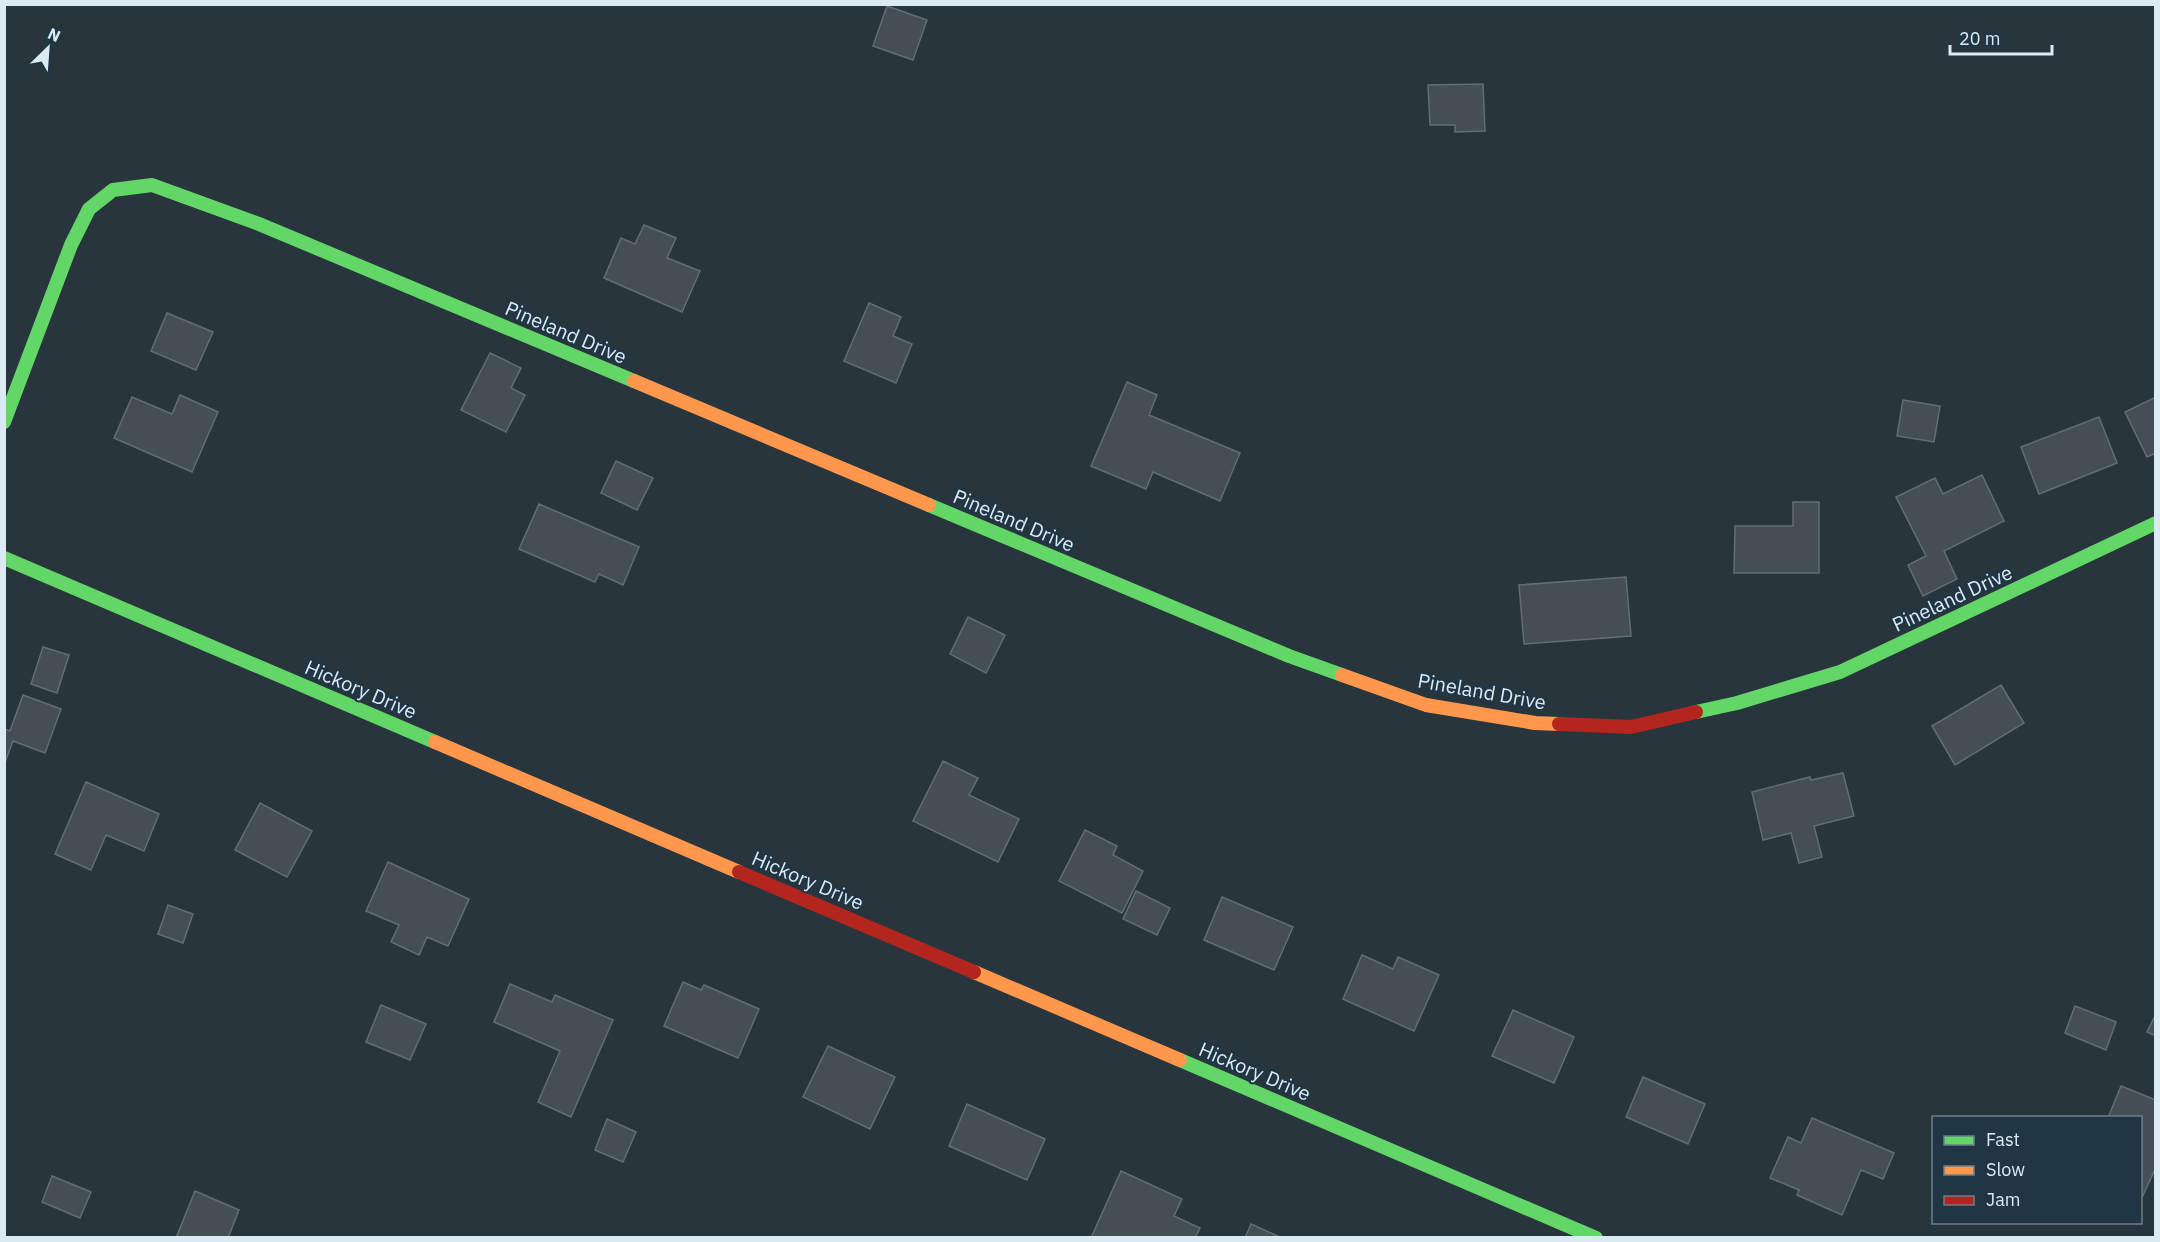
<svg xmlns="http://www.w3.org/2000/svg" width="2160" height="1242" font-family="'IBM Plex Sans',sans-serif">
  <rect width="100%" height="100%" fill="#28353d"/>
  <g fill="#444e55" stroke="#626d74" stroke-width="1.5">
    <polygon points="887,6 927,20 913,60 873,46"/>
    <polygon points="1483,84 1485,131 1455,132 1455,125 1430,125 1428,85"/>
    <polygon points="644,225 676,238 667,258 700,271 682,312 604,278 621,238 635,244"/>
    <polygon points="869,303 901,317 893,336 912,344 896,383 844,361"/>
    <polygon points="167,313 213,332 196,370 151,351"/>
    <polygon points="490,353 521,368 511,388 525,395 506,432 461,410"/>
    <polygon points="1127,382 1157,395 1149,415 1240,453 1220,501 1153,472 1146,489 1091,466"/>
    <polygon points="180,395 218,412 192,472 114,438 132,397 172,414"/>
    <polygon points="2156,397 2156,453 2147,457 2125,412"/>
    <polygon points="1903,400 1940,406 1934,442 1897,436"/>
    <polygon points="2099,417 2117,463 2039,494 2021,447"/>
    <polygon points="616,461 653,478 637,510 601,493"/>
    <polygon points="1982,475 2004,521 1944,551 1957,579 1923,596 1908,565 1926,556 1896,497 1935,478 1943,494"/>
    <polygon points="1793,502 1819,502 1819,573 1734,573 1735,526 1793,526"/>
    <polygon points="539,504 639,547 623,585 599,574 595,582 519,549"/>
    <polygon points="1626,577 1631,636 1524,644 1519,585"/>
    <polygon points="968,617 1005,635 986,673 950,654"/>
    <polygon points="43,647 69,655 57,693 31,684"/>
    <polygon points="2001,685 2024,723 1955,765 1932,726"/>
    <polygon points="23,695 61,709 45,753 13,741 4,765 4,729 10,731"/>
    <polygon points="943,761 978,778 969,795 1019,819 998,862 913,821"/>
    <polygon points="1843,773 1854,816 1814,826 1822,857 1799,863 1791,833 1763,840 1752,792 1810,777 1811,780"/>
    <polygon points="86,782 159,814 144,851 106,835 91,870 55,854"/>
    <polygon points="260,803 312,831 287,877 235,850"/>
    <polygon points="1085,830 1117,846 1113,855 1143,871 1122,913 1059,881"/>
    <polygon points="388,862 469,899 448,946 427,937 419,955 391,942 399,925 366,911"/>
    <polygon points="1136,891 1170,908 1157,935 1123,919"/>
    <polygon points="1222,897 1293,927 1274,970 1204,940"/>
    <polygon points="168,905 193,914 183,943 158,934"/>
    <polygon points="1362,955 1393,969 1398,957 1439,975 1414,1031 1343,999"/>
    <polygon points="683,982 701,990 704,985 759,1009 738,1058 664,1026"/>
    <polygon points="510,984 552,1002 555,995 613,1020 571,1117 538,1102 560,1051 494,1022"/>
    <polygon points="381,1005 426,1024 410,1060 366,1042"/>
    <polygon points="2075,1006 2116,1022 2106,1050 2065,1033"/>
    <polygon points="1513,1010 1574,1037 1554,1083 1492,1056"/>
    <polygon points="2156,1014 2156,1036 2147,1032"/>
    <polygon points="828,1046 895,1077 870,1129 803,1097"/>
    <polygon points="1643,1077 1705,1104 1688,1144 1626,1117"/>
    <polygon points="2121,1086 2156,1100 2156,1167 2140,1202 2140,1118 2108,1118"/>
    <polygon points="967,1104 1045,1139 1027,1180 949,1146"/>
    <polygon points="1812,1118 1894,1153 1883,1179 1861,1170 1842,1215 1797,1195 1799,1190 1770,1178 1788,1137 1801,1143"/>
    <polygon points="607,1119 636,1132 623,1162 595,1150"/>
    <polygon points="1121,1171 1182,1199 1174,1216 1200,1228 1195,1238 1091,1238"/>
    <polygon points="52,1176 91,1192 80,1218 42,1202"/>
    <polygon points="195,1191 239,1210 228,1238 176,1238"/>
    <polygon points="1251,1224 1282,1238 1245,1238"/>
  </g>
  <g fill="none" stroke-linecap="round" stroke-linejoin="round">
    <g stroke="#63d668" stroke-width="14">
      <polyline points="4,422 71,245 89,209 113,190 152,185 259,224 634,381"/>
      <polyline points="929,505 1289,656 1342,675"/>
      <polyline points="4,558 435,742"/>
      <polyline points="1696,712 1737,703 1840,672 2156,523"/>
      <polyline points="1180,1060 1596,1238"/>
    </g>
    <g stroke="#ff974d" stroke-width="14">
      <polyline points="634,381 929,505"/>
      <polyline points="1342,675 1426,705 1535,723 1559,724"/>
      <polyline points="435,742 739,872"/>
      <polyline points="974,972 1180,1060"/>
    </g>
    <g stroke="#b3261e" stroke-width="14">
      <polyline points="1559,724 1631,727 1696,712"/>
      <polyline points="739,872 974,972"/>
    </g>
  </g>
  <g text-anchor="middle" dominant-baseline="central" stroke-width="4.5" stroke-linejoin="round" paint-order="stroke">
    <g font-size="20" fill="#dceaf3" stroke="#203645">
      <text transform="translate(566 332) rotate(23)">Pineland Drive</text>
      <text transform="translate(1014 520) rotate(23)">Pineland Drive</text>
      <text transform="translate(1952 598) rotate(-25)">Pineland Drive</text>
      <text transform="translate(361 689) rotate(23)">Hickory Drive</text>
      <text transform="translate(1482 691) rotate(10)">Pineland Drive</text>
      <text transform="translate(808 880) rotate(23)">Hickory Drive</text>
      <text transform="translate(1255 1071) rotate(23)">Hickory Drive</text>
    </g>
  </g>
  <rect width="2160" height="1242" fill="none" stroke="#dceaf3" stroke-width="12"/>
  <rect x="1932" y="1116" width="210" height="108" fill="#203645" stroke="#6b7e8b" stroke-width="1.5"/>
  <rect x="1944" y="1136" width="30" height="9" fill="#63d668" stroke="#6b7e8b" stroke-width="1.5"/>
  <text x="1986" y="1146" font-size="18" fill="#dceaf3">Fast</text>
  <rect x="1944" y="1166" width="30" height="9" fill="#ff974d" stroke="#6b7e8b" stroke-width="1.5"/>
  <text x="1986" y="1176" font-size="18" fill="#dceaf3">Slow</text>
  <rect x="1944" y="1196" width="30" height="9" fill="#b3261e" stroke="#6b7e8b" stroke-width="1.5"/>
  <text x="1986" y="1206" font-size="18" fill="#dceaf3">Jam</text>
  <g transform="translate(48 48) rotate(25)" stroke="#203645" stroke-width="4.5" paint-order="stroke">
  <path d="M0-4.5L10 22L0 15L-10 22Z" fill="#dceaf3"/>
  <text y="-9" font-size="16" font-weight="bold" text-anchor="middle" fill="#dceaf3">N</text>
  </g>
  <path d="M1950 45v9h102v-9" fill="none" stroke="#dceaf3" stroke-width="3"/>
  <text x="1959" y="45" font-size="18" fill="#dceaf3" stroke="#203645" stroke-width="4.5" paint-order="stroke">20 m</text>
</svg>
